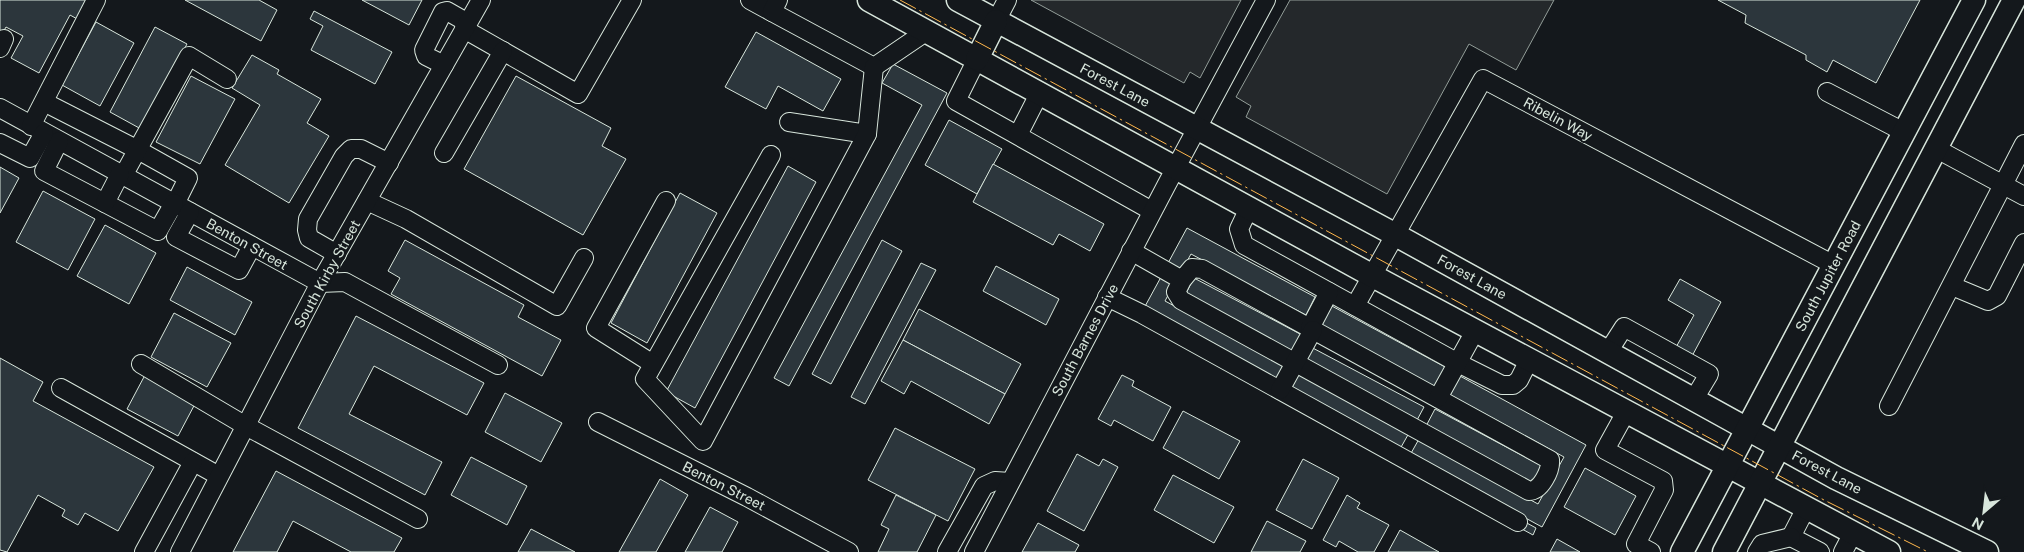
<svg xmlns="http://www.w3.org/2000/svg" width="2024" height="552" font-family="'Public Sans',sans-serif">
  <rect width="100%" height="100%" fill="#14181c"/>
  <g fill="#24282b" stroke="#939e99">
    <polygon points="1031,0 1241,0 1200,78 1190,72 1184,83"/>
    <polygon points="1290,0 1554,0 1516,70 1469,44 1387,194 1246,117 1251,106 1236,97"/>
  </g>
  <g fill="#2c363c" stroke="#d8e6dc">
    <polygon points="0,0 90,0 79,20 70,15 39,73 11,58 23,36 6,27 0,38"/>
    <polygon points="185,0 259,0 277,10 261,41"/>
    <polygon points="362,0 422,0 409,25"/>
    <polygon points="1718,0 1920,0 1876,83 1833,60 1827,72 1806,60 1806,55 1745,23 1746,15"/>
    <polygon points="314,11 392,52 375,84 311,50 323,26 310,19"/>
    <polygon points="96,22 134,43 100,106 62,85"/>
    <polygon points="155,27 187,44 141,129 110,112"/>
    <polygon points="756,32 841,79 823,111 778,86 766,109 725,87"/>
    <polygon points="252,55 279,70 277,74 321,99 307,123 329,136 289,203 225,165 260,105 232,88"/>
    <polygon points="893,64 947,93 789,386 774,378 922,105 882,83"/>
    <polygon points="191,76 235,99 200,164 156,142"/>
    <polygon points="516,76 611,128 602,146 626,159 583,235 464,169"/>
    <polygon points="949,120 1002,149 977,194 925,165"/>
    <polygon points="993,164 1104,224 1090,251 1059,234 1053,245 973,202"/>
    <polygon points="788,166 816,182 695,408 666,392"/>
    <polygon points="0,167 19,178 0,213"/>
    <polygon points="43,191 95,219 68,270 16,242"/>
    <polygon points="680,193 717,213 647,343 611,323"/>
    <polygon points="105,225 156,253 129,304 77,276"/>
    <polygon points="1187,228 1315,297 1306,315 1191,254 1181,272 1167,265"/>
    <polygon points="405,240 524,305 518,317 561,340 542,376 391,294 400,278 388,271"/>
    <polygon points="882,240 902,251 831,384 812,374"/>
    <polygon points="921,263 936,270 865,404 851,397"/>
    <polygon points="996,266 1059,299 1046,325 983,291"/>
    <polygon points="187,267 252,302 235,335 170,300"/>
    <polygon points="1161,277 1174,284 1165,301 1285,365 1277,382 1143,310"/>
    <polygon points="1194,278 1302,335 1291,355 1184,297"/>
    <polygon points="1680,279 1721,302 1691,358 1675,349 1694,315 1668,300"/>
    <polygon points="1330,305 1445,367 1432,393 1317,331"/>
    <polygon points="919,309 1021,364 1005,394 903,340"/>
    <polygon points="174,313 231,343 207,387 151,357"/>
    <polygon points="356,316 484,383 467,415 374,366 349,414 442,462 425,495 298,428"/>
    <polygon points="903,340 1005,394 989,424 911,381 904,394 881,381"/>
    <polygon points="1309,346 1424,407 1416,422 1301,361"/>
    <polygon points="0,358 43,382 33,401 154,467 118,531 85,513 78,525 62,516 65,510 38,495 7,552 0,550"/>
    <polygon points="1295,373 1409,433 1400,449 1286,389"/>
    <polygon points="145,375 196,402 178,436 127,409"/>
    <polygon points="1122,375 1134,381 1132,386 1171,407 1153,441 1114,420 1111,426 1098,419"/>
    <polygon points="1460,376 1586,445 1542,527 1410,455 1419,439 1538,504 1564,457 1450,395"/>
    <polygon points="505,393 562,423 541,462 485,432"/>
    <polygon points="1435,409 1542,466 1532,486 1425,428"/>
    <polygon points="1183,411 1240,441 1219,479 1163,448"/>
    <polygon points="895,428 975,469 948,521 868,480"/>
    <polygon points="1077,454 1099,466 1103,459 1118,467 1084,531 1047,511"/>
    <polygon points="471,457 527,486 507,525 451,495"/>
    <polygon points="1303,459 1339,478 1312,529 1276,510"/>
    <polygon points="1585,468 1636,496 1615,535 1564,507"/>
    <polygon points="276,471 402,538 394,552 351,552 293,521 277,552 233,552"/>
    <polygon points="1173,475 1234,507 1214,543 1154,510"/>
    <polygon points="660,479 688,495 656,552 619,552"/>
    <polygon points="896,495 936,515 917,552 878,552 889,529 881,525"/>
    <polygon points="1347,495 1360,503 1357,508 1389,525 1374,552 1358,552 1339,541 1336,547 1323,540"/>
    <polygon points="710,507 738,522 722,552 685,552"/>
    <polygon points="1267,521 1306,541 1300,552 1251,552"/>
    <polygon points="1525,522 1536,528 1533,535 1522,529"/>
    <polygon points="1038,523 1079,545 1075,552 1022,552"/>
    <polygon points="531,529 575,552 518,552"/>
    <polygon points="1400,530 1439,552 1388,552"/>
    <polygon points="1557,539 1580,552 1550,552"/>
  </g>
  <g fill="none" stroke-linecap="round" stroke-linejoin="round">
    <defs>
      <g id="minor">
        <polyline points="750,0 772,12"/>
        <polyline points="778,0 772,12 874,67 927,31"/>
        <polyline points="996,21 1007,0"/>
        <polyline points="464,29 578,94 632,0"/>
        <polyline points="0,48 4,39"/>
        <polyline points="977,59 956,101 1152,211"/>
        <polyline points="444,65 426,56 424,50 443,12 447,11 468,23"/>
        <polyline points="1827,92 1904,132"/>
        <polyline points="44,102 138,150 188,178 175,204"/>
        <polyline points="0,108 320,283 345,282 498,365"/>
        <polyline points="789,122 867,134"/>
        <polyline points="31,126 96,0"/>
        <polyline points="1018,135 1040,92"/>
        <polyline points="59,141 44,171 158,231 174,203"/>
        <polyline points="0,143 30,158 44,133"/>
        <polyline points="1935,148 2024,196"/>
        <polyline points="444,153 503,51"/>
        <polyline points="771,155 645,379 703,441 867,134 874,67"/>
        <polyline points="123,176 189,56 227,79"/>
        <polyline points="367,201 406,219 557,306 584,258"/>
        <polyline points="105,203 120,174"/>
        <polyline points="1249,208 1239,229 1244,245 1458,363 1502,385 1513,385 1519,380 1529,360"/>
        <polyline points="190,212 176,237 239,270 252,246"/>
        <path d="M1131 251 1182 280 1176 292 1181 300 1529 491C1541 491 1551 470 1550 460L1202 269 1192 268 1182 280"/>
        <polyline points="337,254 309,238 307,230 308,219 344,156 351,149 361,149 389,163"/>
        <polyline points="1952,286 1988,301 1997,296 2024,243"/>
        <polyline points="1107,297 1142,314 1518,522"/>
        <polyline points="1355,306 1483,79 1834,265"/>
        <polyline points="1310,328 1329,292"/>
        <polyline points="1608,352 1624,327 1709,374 1694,399"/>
        <polyline points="141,364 246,426 418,519"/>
        <polyline points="653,364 596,328 666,201"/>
        <polyline points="61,388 219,476"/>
        <polyline points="1280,390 1313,330"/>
        <polyline points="1438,398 1475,331"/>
        <polyline points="1889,406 2024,144"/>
        <polyline points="1626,412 1605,450 1663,481 1664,490 1636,544 1651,552"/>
        <polyline points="598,422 747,497 849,552"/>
        <polyline points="1806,508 1791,537 1820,552"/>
        <polyline points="144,552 193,462"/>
        <polyline points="180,552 320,283 481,0"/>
        <polyline points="947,552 984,486 995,481 1010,482"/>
        <polyline points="974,552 1167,184 1266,0"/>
        <polyline points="1757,552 1762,544 1791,537"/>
        <polyline points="1843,552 1853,533"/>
      </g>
      <g id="major">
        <polyline points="869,0 1371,275 1889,552"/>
        <polyline points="958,0 1394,234 1836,478 1987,552"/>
        <polyline points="977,59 996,21"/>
        <polyline points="1682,552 1974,0"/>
        <polyline points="1724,552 2014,0"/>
      </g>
    </defs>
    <use href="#minor" stroke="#d8e6dc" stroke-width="20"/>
    <use href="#major" stroke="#d8e6dc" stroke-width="25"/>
    <use href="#minor" stroke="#14181c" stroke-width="18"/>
    <use href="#major" stroke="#14181c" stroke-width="22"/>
    <polyline stroke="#ffb74d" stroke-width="1" stroke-dasharray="18 4 2.5 4" stroke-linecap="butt" points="900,0 1824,500 1928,552"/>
  </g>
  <g text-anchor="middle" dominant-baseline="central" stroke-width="4" stroke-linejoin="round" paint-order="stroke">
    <g font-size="14" fill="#d8e6dc" stroke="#14181c">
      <text transform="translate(1115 85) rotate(28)">Forest Lane</text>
      <text transform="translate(1558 119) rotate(28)">Ribelin Way</text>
      <text transform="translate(247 244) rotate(29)">Benton Street</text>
      <text transform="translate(327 274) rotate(-61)">South Kirby Street</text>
      <text transform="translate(1828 276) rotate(-62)">South Jupiter Road</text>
      <text transform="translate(1472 277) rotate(29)">Forest Lane</text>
      <text transform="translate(1085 340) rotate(-62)">South Barnes Drive</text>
      <text transform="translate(1827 472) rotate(28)">Forest Lane</text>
      <text transform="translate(724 486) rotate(27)">Benton Street</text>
    </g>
  </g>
  <g transform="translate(1984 512) rotate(208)" stroke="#14181c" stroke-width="4" paint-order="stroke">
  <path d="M0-4L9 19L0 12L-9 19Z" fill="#d8e6dc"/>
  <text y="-8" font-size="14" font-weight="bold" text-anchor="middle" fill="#d8e6dc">N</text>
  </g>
</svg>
